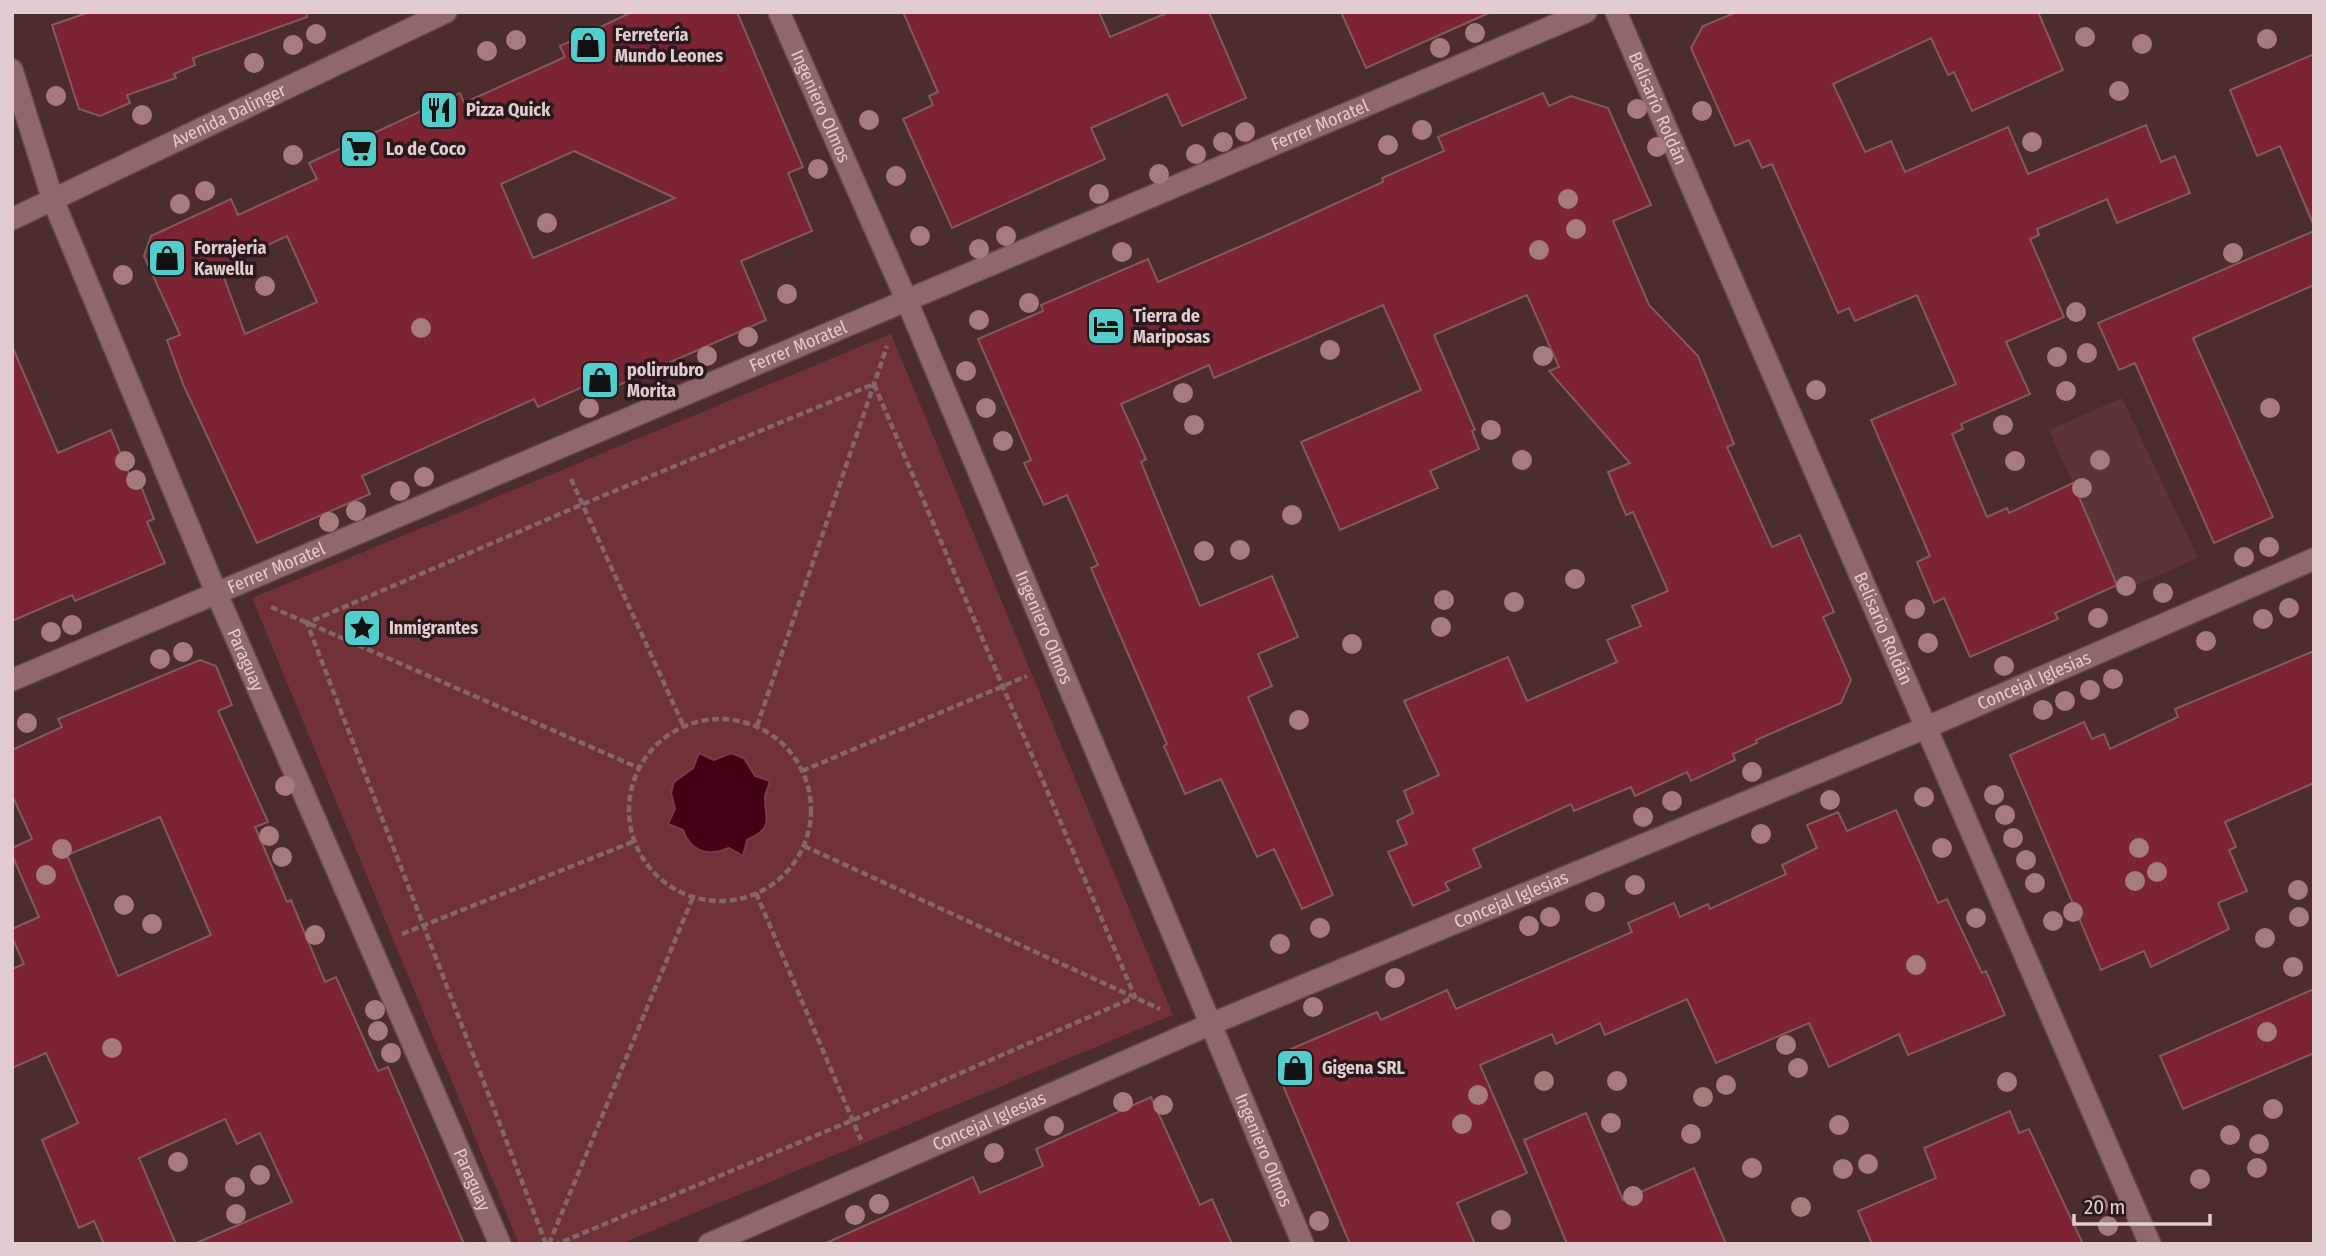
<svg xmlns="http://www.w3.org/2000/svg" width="2326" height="1256" font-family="'Fira Sans Condensed',sans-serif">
  <rect width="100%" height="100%" fill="#4d2c2e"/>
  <polygon fill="#5c3337" points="2122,398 2198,558 2121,592 2049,430"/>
  <polygon fill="#703138" points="891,334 1173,1015 620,1244 519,1244 252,598"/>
  <path fill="#440112" stroke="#733e4a" stroke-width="2" d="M699 753 714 760 731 753 744 758 755 776 770 781C769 786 765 793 765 798 765 820 775 827 747 840L743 856 729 848C708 857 691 852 683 830L668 824 675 809 671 793 674 782 693 768Z"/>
  <g fill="#7c2433" stroke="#815b5d" stroke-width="2" fill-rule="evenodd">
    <polygon points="90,12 306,12 307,17 193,58 195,65 174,74 176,78 127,95 130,103 100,116 79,109 52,25"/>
    <path d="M632 12H737L803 167 788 173 812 231 741 261 766 320 594 396 589 384 538 407 534 399 362 476 370 494 257 543 183 384 167 340 180 335 144 256 151 236 231 199 238 215 317 179 309 163 460 93 464 103 565 57 560 46ZM574 151 675 198 533 258 501 184ZM287 236 317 302 245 334 220 267Z"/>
    <polygon points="903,12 1099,12 1110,37 1169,12 1209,12 1246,98 1182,126 1167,94 1091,128 1105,159 952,228 903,119 933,105 929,96 938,92"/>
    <polygon points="1341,12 1491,12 1366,68"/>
    <polygon points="1737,12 2038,12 2063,70 1972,111 1954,72 1948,75 1931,38 1833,84 1865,152 1891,141 1905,172 2008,127 2028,174 2146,125 2161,162 2175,156 2190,193 2117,223 2107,199 2037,229 2039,235 2030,239 2064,317 2006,342 2030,394 1961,424 1963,429 1952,434 1987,517 2007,508 2009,513 2073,483 2117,585 2055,613 2058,619 1970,657 1944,598 1934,603 1917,562 1930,556 1871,420 1956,384 1917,295 1855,321 1849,308 1838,313 1772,164 1762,168 1749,140 1735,146 1691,48 1703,26"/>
    <polygon points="2314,54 2314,226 2280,146 2257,156 2230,90"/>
    <polygon points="1543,93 1549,106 1571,96 1608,108 1651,205 1613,221 1649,305 1698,356 1734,444 1727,447 1772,547 1800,535 1834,612 1823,617 1851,680 1841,703 1756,740 1757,743 1733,754 1735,760 1691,781 1687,772 1635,796 1631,787 1574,811 1571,804 1473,849 1481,867 1445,883 1449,890 1413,906 1388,852 1407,844 1397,821 1413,813 1404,791 1439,775 1404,701 1508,657 1527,701 1617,662 1607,640 1641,626 1632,606 1668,591 1633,512 1626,515 1608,472 1630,463 1549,371 1559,367 1527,295 1434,335 1475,430 1472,431 1479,449 1430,471 1438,488 1340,530 1301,442 1421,390 1383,305 1214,378 1209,365 1121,404 1146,459 1141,462 1200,606 1272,576 1298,637 1258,654 1272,686 1248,697 1333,895 1302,909 1274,849 1257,857 1221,779 1185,794 1164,746 1167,744 1091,568 1098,565 1067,495 1044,505 1024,463 1031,460 978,339 1043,311 1041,305 1148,259 1158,282 1271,233 1383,182 1382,178 1444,151 1438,137"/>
    <polygon points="2314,231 2314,285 2193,338 2273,517 2214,543 2135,363 2119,370 2098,323"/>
    <polygon points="12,346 58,453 111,430 135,488 141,486 154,519 147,522 165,563 75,601 72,595 12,621"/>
    <polygon points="2314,651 2314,783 2225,822 2236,847 2229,850 2247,891 2218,903 2229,929 2151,967 2144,951 2101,970 2010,755 2084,722 2092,739 2104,734 2110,749 2178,717 2175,709"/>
    <path d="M200 660 216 666 232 705 218 711 268 822 255 827 287 902 291 900 325 982 336 977 378 1071 388 1067 464 1244H194L292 1202 260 1133 237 1144 225 1119 139 1158 176 1244H104L94 1221 79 1228 42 1140 78 1123 46 1053 12 1068V969L24 964 12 937V929L39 917 12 855V848L32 839 12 795V750L62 727 58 719ZM160 817 211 935 118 976 67 855Z"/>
    <polygon points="1896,810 1938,903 1947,899 1982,973 1986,971 2005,1015 1908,1055 1899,1034 1829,1067 1809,1023 1716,1063 1687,999 1605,1035 1600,1023 1556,1044 1552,1034 1480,1065 1527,1173 1457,1203 1475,1244 1350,1244 1279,1076 1291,1049 1377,1012 1381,1020 1447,990 1456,1009 1632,932 1628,923 1674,903 1680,917 1708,904 1710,909 1786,874 1782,865 1817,848 1807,825 1838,812 1847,831"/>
    <polygon points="2314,989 2314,1053 2183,1109 2160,1056"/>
    <polygon points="1151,1097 1200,1205 1212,1199 1232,1244 824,1244 973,1177 980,1193 1043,1166 1036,1149"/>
    <polygon points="2010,1111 2019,1133 2029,1129 2083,1244 1872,1244 1858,1211 1936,1178 1924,1148"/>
    <polygon points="1586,1113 1623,1200 1694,1168 1726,1244 1567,1244 1524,1140"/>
  </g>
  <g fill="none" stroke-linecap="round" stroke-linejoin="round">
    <defs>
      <g id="minor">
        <path id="s1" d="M779 12 907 301 1303 1244"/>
        <path id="s2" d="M1616 12 2150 1244"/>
        <path id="s3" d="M12 70 53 200 216 592 500 1244"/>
        <path id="s4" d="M12 219 446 12"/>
        <path id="s5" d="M12 680 1586 12"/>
        <path id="s6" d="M709 1244 1211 1024 1925 728 2314 559"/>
      </g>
    </defs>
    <use href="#minor" stroke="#674a4d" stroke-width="24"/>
    <g stroke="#836667" stroke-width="4.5" stroke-dasharray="7 3.5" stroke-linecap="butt">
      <polyline points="571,479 684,727"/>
      <polyline points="271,607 639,768"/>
      <circle cx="720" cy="810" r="91"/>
      <polyline points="757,726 887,346"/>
      <polyline points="802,771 1027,676"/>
      <polyline points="804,846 1160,1009"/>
      <polyline points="756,893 861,1140"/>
      <polyline points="402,934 635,841"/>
      <polyline points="546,1244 307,623 583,504 874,384 1135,997 853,1120 557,1244"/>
      <polyline points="549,1244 693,897"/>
    </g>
    <use href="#minor" stroke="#8e686a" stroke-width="21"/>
  </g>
  <g fill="#a67b7d">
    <circle cx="1475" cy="33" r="10"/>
    <circle cx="316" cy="34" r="10"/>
    <circle cx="2085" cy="37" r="10"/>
    <circle cx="2267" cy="39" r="10"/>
    <circle cx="516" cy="40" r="10"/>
    <circle cx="2142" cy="44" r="10"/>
    <circle cx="293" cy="45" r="10"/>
    <circle cx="1440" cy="48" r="10"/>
    <circle cx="487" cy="51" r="10"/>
    <circle cx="254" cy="63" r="10"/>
    <circle cx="2119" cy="91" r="10"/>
    <circle cx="56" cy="96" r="10"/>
    <circle cx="1637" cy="109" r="10"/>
    <circle cx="1702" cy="111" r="10"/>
    <circle cx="142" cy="115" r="10"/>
    <circle cx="869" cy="120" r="10"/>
    <circle cx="1422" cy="130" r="10"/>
    <circle cx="1245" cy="132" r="10"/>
    <circle cx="1223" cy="142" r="10"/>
    <circle cx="2032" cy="142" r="10"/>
    <circle cx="1388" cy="145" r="10"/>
    <circle cx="1657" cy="147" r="10"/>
    <circle cx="1196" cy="154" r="10"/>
    <circle cx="293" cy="155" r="10"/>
    <circle cx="818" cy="169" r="10"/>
    <circle cx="1159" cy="174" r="10"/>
    <circle cx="896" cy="176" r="10"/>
    <circle cx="205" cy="191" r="10"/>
    <circle cx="1099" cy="194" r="10"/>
    <circle cx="1568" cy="199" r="10"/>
    <circle cx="180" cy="204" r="10"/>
    <circle cx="547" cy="223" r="10"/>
    <circle cx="1576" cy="229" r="10"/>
    <circle cx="920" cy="236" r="10"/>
    <circle cx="1006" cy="236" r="10"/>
    <circle cx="979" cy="249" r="10"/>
    <circle cx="1539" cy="250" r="10"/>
    <circle cx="1122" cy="252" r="10"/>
    <circle cx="2233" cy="253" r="10"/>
    <circle cx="123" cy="275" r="10"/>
    <circle cx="265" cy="286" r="10"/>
    <circle cx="787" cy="294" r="10"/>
    <circle cx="1029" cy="303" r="10"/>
    <circle cx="2076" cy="312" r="10"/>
    <circle cx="979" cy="320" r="10"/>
    <circle cx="421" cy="328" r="10"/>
    <circle cx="748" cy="337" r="10"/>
    <circle cx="1330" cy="350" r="10"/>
    <circle cx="2087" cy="353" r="10"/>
    <circle cx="707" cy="356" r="10"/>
    <circle cx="1543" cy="356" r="10"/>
    <circle cx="2057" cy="357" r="10"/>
    <circle cx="966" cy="371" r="10"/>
    <circle cx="1816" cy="390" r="10"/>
    <circle cx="2066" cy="391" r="10"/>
    <circle cx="1183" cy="393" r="10"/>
    <circle cx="589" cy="408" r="10"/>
    <circle cx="986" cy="408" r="10"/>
    <circle cx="2270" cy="408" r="10"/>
    <circle cx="1194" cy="425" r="10"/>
    <circle cx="2003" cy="425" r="10"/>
    <circle cx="1491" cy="430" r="10"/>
    <circle cx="1003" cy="441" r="10"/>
    <circle cx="1522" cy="460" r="10"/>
    <circle cx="2100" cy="460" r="10"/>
    <circle cx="125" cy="461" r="10"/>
    <circle cx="2015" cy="461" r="10"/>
    <circle cx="424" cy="477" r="10"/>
    <circle cx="136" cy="480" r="10"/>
    <circle cx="2082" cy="488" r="10"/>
    <circle cx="400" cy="491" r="10"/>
    <circle cx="356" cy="511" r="10"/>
    <circle cx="1292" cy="515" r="10"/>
    <circle cx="329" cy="522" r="10"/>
    <circle cx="2269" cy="547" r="10"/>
    <circle cx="1240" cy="550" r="10"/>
    <circle cx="1204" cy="551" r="10"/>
    <circle cx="2244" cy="557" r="10"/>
    <circle cx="1575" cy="579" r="10"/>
    <circle cx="2126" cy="586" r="10"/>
    <circle cx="2163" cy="593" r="10"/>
    <circle cx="1444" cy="600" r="10"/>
    <circle cx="1514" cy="602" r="10"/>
    <circle cx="2289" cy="608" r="10"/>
    <circle cx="1915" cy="609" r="10"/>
    <circle cx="2098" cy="618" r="10"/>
    <circle cx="2263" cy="619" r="10"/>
    <circle cx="72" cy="625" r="10"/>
    <circle cx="1441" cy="627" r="10"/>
    <circle cx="51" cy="632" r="10"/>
    <circle cx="2206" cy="641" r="10"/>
    <circle cx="1928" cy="643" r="10"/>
    <circle cx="1352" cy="644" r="10"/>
    <circle cx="183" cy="652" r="10"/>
    <circle cx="160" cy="659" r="10"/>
    <circle cx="2004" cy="666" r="10"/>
    <circle cx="2113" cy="679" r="10"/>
    <circle cx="2090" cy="690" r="10"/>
    <circle cx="2065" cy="701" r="10"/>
    <circle cx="2043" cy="710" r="10"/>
    <circle cx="1299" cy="720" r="10"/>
    <circle cx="27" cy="723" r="10"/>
    <circle cx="1752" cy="772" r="10"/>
    <circle cx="285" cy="786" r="10"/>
    <circle cx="1994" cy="795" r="10"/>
    <circle cx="1924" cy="797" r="10"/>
    <circle cx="1830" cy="800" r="10"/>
    <circle cx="1672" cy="801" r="10"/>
    <circle cx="2005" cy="815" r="10"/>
    <circle cx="1643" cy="817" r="10"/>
    <circle cx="1761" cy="834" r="10"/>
    <circle cx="269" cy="836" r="10"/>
    <circle cx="2013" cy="838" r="10"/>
    <circle cx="1942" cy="848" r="10"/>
    <circle cx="2139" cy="848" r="10"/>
    <circle cx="62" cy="849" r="10"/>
    <circle cx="282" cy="857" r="10"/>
    <circle cx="2026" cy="860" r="10"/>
    <circle cx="2157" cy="872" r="10"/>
    <circle cx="46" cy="875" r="10"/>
    <circle cx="2135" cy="881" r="10"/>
    <circle cx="2035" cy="883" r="10"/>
    <circle cx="1635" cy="885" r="10"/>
    <circle cx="2298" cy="890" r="10"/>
    <circle cx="1595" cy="902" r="10"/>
    <circle cx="124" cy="905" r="10"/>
    <circle cx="2073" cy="912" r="10"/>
    <circle cx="1550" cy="917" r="10"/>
    <circle cx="2299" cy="917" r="10"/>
    <circle cx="1976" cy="918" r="10"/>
    <circle cx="2053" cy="921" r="10"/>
    <circle cx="152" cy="924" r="10"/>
    <circle cx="1529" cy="926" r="10"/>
    <circle cx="1320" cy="928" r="10"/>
    <circle cx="315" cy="935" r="10"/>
    <circle cx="2265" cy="938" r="10"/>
    <circle cx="1280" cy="944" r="10"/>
    <circle cx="1916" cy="965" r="10"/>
    <circle cx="2293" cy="967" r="10"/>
    <circle cx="1395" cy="978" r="10"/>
    <circle cx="1313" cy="1007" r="10"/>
    <circle cx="375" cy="1010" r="10"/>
    <circle cx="378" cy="1031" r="10"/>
    <circle cx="2267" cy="1032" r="10"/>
    <circle cx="1786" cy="1045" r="10"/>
    <circle cx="112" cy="1048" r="10"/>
    <circle cx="391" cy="1053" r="10"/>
    <circle cx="1798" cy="1068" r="10"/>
    <circle cx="1544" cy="1081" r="10"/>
    <circle cx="1617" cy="1081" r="10"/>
    <circle cx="2007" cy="1082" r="10"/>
    <circle cx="1726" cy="1085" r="10"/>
    <circle cx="1478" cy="1095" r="10"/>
    <circle cx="1703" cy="1097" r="10"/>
    <circle cx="1123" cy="1102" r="10"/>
    <circle cx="1163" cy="1105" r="10"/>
    <circle cx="2273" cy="1109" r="10"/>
    <circle cx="1611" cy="1123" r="10"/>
    <circle cx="1462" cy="1124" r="10"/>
    <circle cx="1839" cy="1125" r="10"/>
    <circle cx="1054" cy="1126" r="10"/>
    <circle cx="1691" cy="1134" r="10"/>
    <circle cx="2230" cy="1135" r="10"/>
    <circle cx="2259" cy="1144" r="10"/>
    <circle cx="994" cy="1153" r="10"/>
    <circle cx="178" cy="1162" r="10"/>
    <circle cx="1868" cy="1164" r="10"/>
    <circle cx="1752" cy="1168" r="10"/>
    <circle cx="2257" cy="1168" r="10"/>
    <circle cx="1843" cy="1169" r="10"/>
    <circle cx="260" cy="1175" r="10"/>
    <circle cx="2200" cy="1179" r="10"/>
    <circle cx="235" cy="1187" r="10"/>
    <circle cx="1633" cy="1196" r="10"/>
    <circle cx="879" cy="1204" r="10"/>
    <circle cx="2098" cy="1205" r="10"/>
    <circle cx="1801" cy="1207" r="10"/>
    <circle cx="236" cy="1214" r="10"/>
    <circle cx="855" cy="1215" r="10"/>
    <circle cx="1501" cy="1220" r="10"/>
    <circle cx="1319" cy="1221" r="10"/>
    <circle cx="2108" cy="1226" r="10"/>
  </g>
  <defs>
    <symbol id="shop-square" viewBox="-11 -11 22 22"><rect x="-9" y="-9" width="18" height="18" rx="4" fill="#52cdcc" stroke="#29191a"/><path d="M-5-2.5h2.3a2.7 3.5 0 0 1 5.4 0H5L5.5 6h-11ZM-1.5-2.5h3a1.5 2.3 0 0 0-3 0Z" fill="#111"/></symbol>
    <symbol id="restaurant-square" viewBox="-11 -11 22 22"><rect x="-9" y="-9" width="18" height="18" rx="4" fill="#52cdcc" stroke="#29191a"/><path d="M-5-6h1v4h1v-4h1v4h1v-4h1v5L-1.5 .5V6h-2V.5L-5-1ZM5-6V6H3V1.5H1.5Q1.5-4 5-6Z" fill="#111"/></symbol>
    <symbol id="supermarket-square" viewBox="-11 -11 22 22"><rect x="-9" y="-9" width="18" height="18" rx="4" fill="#52cdcc" stroke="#29191a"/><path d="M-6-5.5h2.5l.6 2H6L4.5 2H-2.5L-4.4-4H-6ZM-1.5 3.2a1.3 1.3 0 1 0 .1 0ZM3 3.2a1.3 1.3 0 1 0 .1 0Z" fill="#111"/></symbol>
    <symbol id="hotel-square" viewBox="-11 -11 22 22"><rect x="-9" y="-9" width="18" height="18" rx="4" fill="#52cdcc" stroke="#29191a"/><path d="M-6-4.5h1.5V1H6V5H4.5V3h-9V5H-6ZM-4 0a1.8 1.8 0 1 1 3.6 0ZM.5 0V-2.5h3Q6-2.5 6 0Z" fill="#111"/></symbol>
    <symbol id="sight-square" viewBox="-11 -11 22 22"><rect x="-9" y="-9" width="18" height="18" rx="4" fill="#52cdcc" stroke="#29191a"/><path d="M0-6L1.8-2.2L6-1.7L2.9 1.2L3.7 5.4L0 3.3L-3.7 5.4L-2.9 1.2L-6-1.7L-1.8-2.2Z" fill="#111"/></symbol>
  </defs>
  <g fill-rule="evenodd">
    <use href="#shop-square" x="566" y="23" width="44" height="44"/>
    <use href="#restaurant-square" x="417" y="88" width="44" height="44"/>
    <use href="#supermarket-square" x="337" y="127" width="44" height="44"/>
    <use href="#shop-square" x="145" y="236" width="44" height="44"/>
    <use href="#hotel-square" x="1084" y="304" width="44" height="44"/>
    <use href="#shop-square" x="578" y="358" width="44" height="44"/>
    <use href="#sight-square" x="340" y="606" width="44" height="44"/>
    <use href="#shop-square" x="1273" y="1046" width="44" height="44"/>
  </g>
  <g text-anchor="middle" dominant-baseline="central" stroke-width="7" stroke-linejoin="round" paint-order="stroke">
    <g font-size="18" font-weight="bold" fill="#e2cccd" stroke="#29191a" text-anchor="start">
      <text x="615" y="35">Ferretería<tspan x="615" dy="21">Mundo Leones</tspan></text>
      <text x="466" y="110">Pizza Quick</text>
      <text x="386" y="149">Lo de Coco</text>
      <text x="194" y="248">Forrajeria<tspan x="194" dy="21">Kawellu</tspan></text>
      <text x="1133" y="316">Tierra de<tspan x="1133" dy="21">Mariposas</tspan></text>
      <text x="627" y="370">polirrubro<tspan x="627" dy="21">Morita</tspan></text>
      <text x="389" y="628">Inmigrantes</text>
      <text x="1322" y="1068">Gigena SRL</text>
    </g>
    <g font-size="18" fill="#e2cccd" stroke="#29191a">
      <text stroke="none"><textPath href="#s1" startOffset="103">Ingeniero Olmos</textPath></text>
      <text stroke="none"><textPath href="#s2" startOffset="105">Belisario Roldán</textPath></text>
      <text stroke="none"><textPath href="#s4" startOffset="240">Avenida Dalinger</textPath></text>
      <text stroke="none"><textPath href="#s5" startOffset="1421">Ferrer Moratel</textPath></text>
      <text stroke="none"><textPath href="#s5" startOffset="854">Ferrer Moratel</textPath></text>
      <text stroke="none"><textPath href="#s5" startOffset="287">Ferrer Moratel</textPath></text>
      <text stroke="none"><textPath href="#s1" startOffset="670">Ingeniero Olmos</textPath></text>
      <text stroke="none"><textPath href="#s2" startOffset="672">Belisario Roldán</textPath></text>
      <text stroke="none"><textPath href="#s3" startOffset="635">Paraguay</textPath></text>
      <text stroke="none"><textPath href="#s6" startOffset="1440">Concejal Iglesias</textPath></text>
      <text stroke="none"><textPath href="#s6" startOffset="873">Concejal Iglesias</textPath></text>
      <text stroke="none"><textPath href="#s6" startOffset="306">Concejal Iglesias</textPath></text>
      <text stroke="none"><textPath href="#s1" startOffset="1237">Ingeniero Olmos</textPath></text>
      <text stroke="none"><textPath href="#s3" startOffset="1202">Paraguay</textPath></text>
    </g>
  </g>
  <rect width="2326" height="1256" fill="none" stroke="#e2cccd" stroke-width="28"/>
  <path d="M2074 1214v10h136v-10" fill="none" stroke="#e2cccd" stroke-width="3.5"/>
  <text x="2084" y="1214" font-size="21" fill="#e2cccd" stroke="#29191a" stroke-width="5" paint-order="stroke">20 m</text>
</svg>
